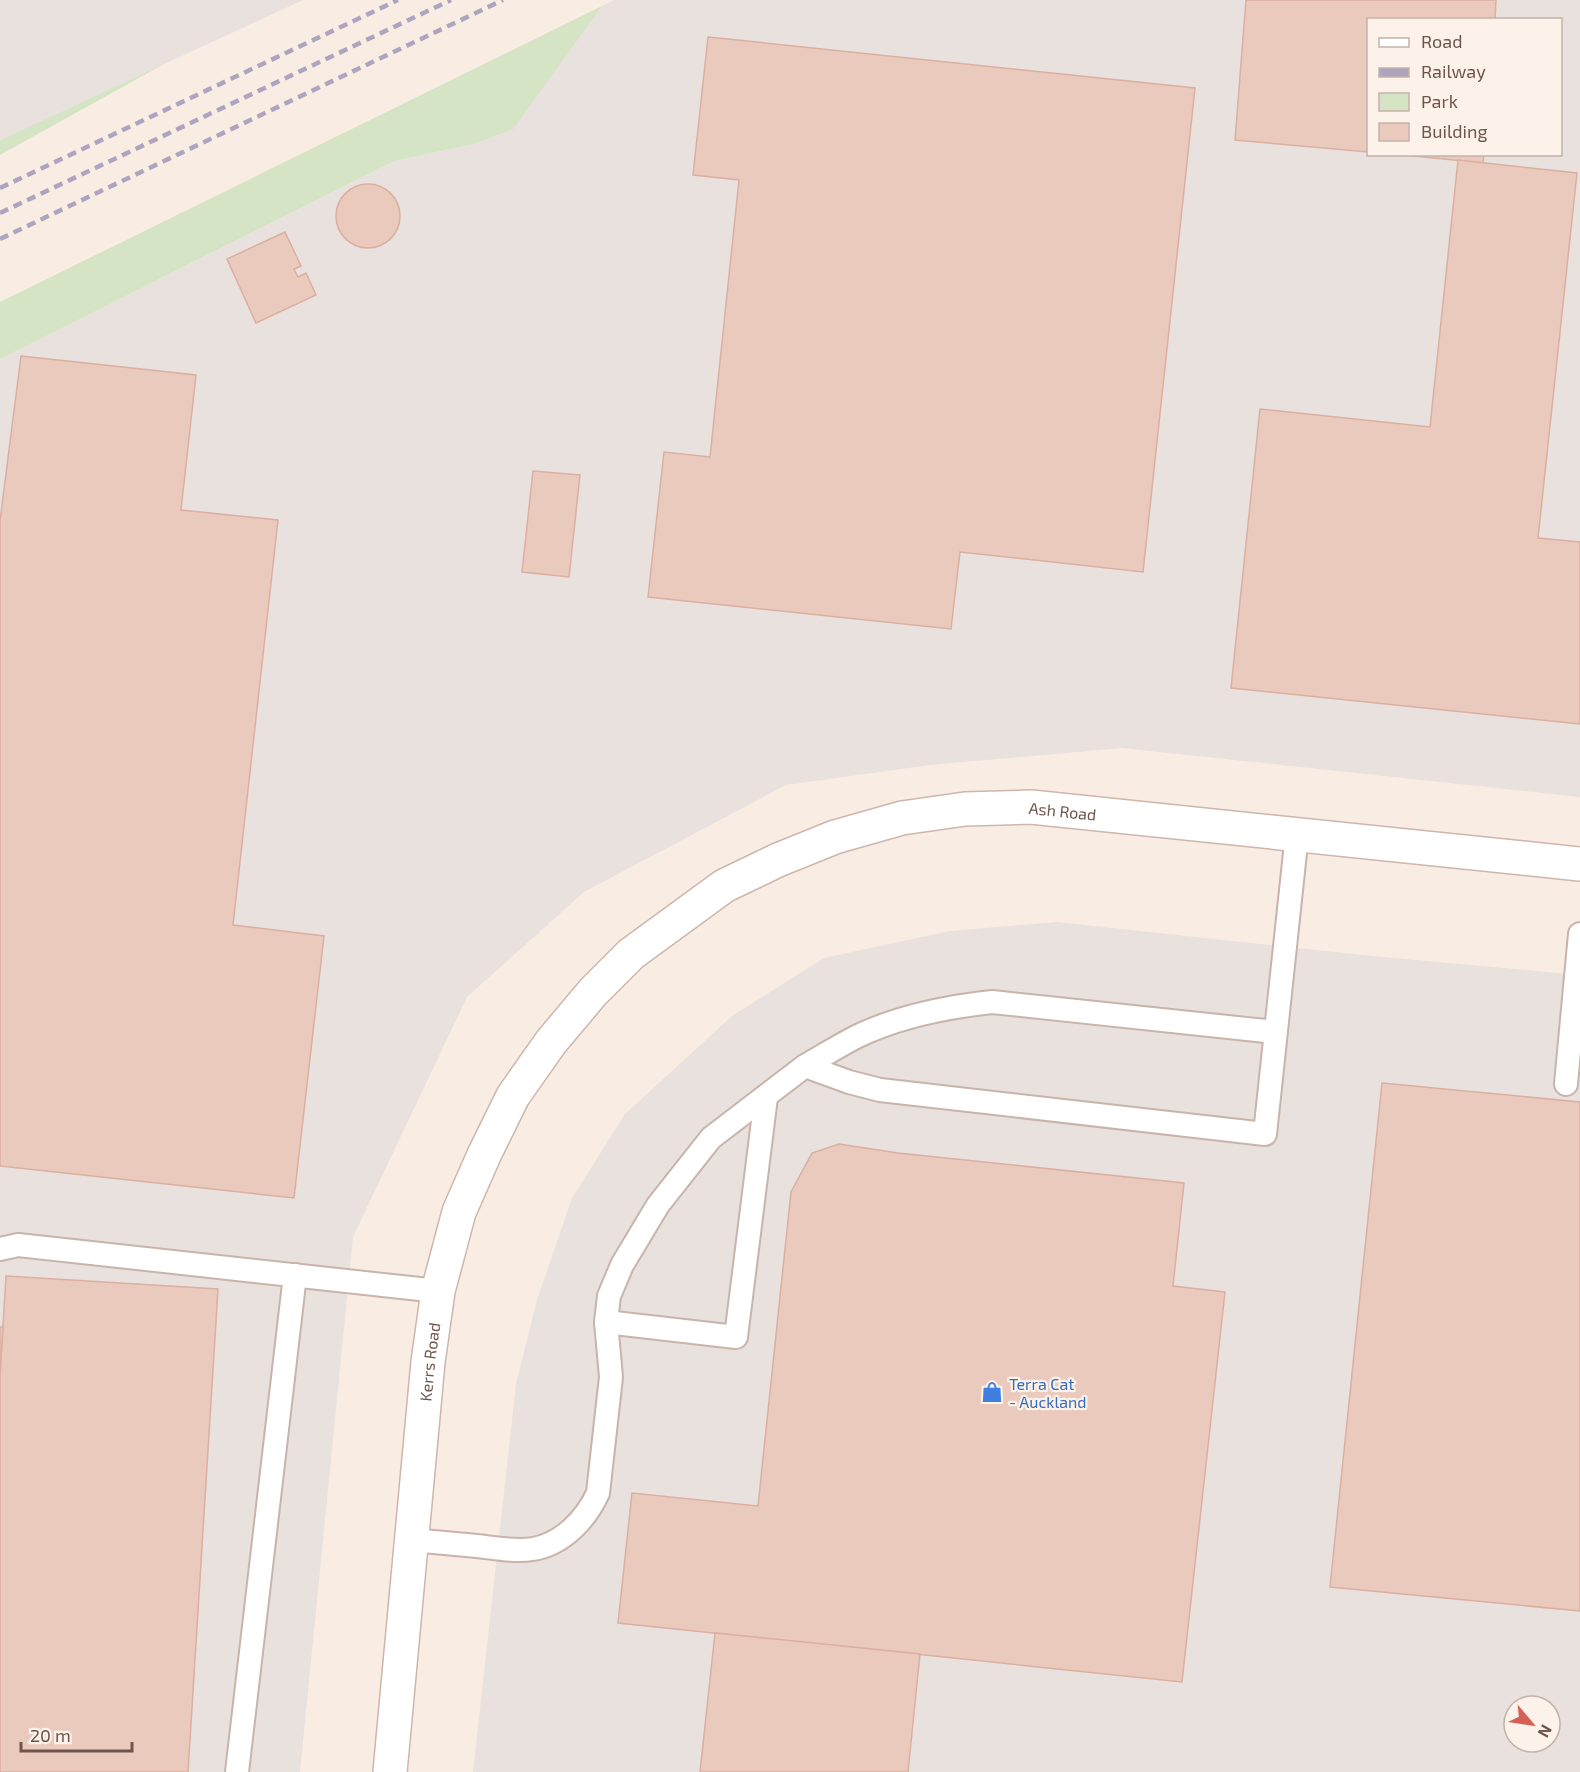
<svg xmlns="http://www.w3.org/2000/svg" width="1580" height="1772" font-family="'Exo 2',sans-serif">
  <rect width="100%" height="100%" fill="#f9ede3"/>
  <g fill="#e9e1dd" fill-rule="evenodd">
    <polygon points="0,0 303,0 0,140"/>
    <path d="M614 0H1580V797L1122 748 930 765 786 785 584 892 467 997 353 1237 300 1772H0V359L394 161 473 144 602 6ZM1368 20H1560V154H1368Z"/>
    <path d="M1057 922 1372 956 1580 975V1772H473L516 1384 537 1300 572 1198 625 1114 732 1016 824 958 950 931ZM1514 1706H1550V1742H1514Z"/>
  </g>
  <g fill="#d5e4c4">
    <polygon points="602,6 513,129 473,144 394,161 0,359 0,302"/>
    <polygon points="164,64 0,155 0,140"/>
  </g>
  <g fill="#ebcabe" stroke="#dbafa1" stroke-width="1.5">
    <polygon points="1246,0 1496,0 1495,20 1368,20 1368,152 1235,140"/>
    <polygon points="708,37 1195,88 1143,572 960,552 951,629 648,597 664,452 710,457 739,180 693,175"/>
    <polygon points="1393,154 1484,154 1483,163"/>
    <polygon points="1458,160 1577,173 1538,538 1580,542 1580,724 1231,688 1260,409 1430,427"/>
    <circle cx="368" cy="216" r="32"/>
    <polygon points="285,232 301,266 294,269 298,277 306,273 316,295 256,323 227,259"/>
    <polygon points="21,356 196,375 181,510 278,520 233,925 324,936 294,1198 0,1166 0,521"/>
    <polygon points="533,471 580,475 569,577 522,572"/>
    <polygon points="1382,1083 1580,1102 1580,1611 1330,1587"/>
    <polygon points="839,1144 898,1153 1184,1183 1173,1286 1225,1292 1182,1682 618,1623 632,1493 758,1506 791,1192 812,1153"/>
    <polygon points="6,1276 218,1289 188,1772 0,1772 0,1375"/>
    <polygon points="0,1327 3,1327 0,1375"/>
    <polygon points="715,1633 920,1654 908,1772 700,1772"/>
  </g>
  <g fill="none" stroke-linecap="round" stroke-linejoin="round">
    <defs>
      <g id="lane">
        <path d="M805 1066C823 1056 840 1045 858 1036 900 1016 946 1007 992 1002L1275 1032"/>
        <polyline points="1566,1084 1580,934"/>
        <polyline points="0,1249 18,1245 438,1291"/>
        <polyline points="606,1322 736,1337 766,1097"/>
        <path d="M412 1540C434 1542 455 1544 477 1546 495 1548 515 1552 533 1549 563 1544 586 1519 598 1493L611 1377 606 1322 609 1296 622 1265 658 1205 711 1138 805 1066 849 1082 880 1090 1265 1134 1297 834"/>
        <polyline points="237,1772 295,1275"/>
      </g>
      <g id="secondary">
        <path id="s1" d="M390 1772 428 1362 438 1291 459 1212 484 1155 513 1096 551 1042 593 992 631 954 724 886 778 860 835 837 902 818 965 809 1031 807 1580 864"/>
      </g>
    </defs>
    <use href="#lane" stroke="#c8b4ab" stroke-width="26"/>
    <use href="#secondary" stroke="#cdb6ac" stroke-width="36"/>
    <use href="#lane" stroke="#fff" stroke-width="22"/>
    <use href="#secondary" stroke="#fff" stroke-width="33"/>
    <g stroke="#afa4c0" stroke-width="4.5" stroke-dasharray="9 6" stroke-linecap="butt">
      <polyline points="0,188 398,0"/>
      <polyline points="0,213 451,0"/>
      <polyline points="0,239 503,0"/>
    </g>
  </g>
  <defs>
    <symbol id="shop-bare" viewBox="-9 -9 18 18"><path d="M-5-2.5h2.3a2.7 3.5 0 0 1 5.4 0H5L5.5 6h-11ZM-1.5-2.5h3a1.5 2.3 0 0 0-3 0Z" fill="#3f7fe0" stroke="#fcf2e9" stroke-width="2.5" paint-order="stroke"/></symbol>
  </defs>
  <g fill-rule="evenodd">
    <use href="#shop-bare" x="977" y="1377" width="30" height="30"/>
  </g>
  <g text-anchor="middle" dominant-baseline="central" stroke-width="4.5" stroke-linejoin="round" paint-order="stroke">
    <g font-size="16" fill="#6e544c" stroke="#fcf2e9">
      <text stroke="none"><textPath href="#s1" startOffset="1346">Ash Road</textPath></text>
      <text stroke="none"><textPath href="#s1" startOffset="412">Kerrs Road</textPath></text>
    </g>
    <g font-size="16" fill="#366cbe" stroke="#fcf2e9" text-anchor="start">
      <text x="1009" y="1383">Terra Cat<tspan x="1009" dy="18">- Auckland</tspan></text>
    </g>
  </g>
  <rect x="1367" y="18" width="195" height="138" fill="#fcf2e9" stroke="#c3b3aa" stroke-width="1.5"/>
  <rect x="1379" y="38" width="30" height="9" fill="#ffffff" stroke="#c3b3aa" stroke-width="1.5"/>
  <text x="1421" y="48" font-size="18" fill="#6e544c">Road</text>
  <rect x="1379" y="68" width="30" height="9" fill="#afa4c0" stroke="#c3b3aa" stroke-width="1.5"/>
  <text x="1421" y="78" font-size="18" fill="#6e544c">Railway</text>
  <rect x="1379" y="93" width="30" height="18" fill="#d5e4c4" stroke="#c3b3aa" stroke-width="1.5"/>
  <text x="1421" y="108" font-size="18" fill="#6e544c">Park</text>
  <rect x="1379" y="123" width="30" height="18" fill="#ebcabe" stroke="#c3b3aa" stroke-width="1.5"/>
  <text x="1421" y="138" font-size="18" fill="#6e544c">Building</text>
  <g transform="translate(1532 1724) rotate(119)"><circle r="28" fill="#fcf2e9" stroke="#c3b3aa" stroke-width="1.5"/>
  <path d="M0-4.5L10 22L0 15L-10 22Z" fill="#d56156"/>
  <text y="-9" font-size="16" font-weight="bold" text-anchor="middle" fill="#6e544c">N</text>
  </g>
  <path d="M21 1742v9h111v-9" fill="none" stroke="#6e544c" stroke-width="3"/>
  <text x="30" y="1742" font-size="18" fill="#6e544c" stroke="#fcf2e9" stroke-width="4.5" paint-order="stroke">20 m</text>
</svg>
